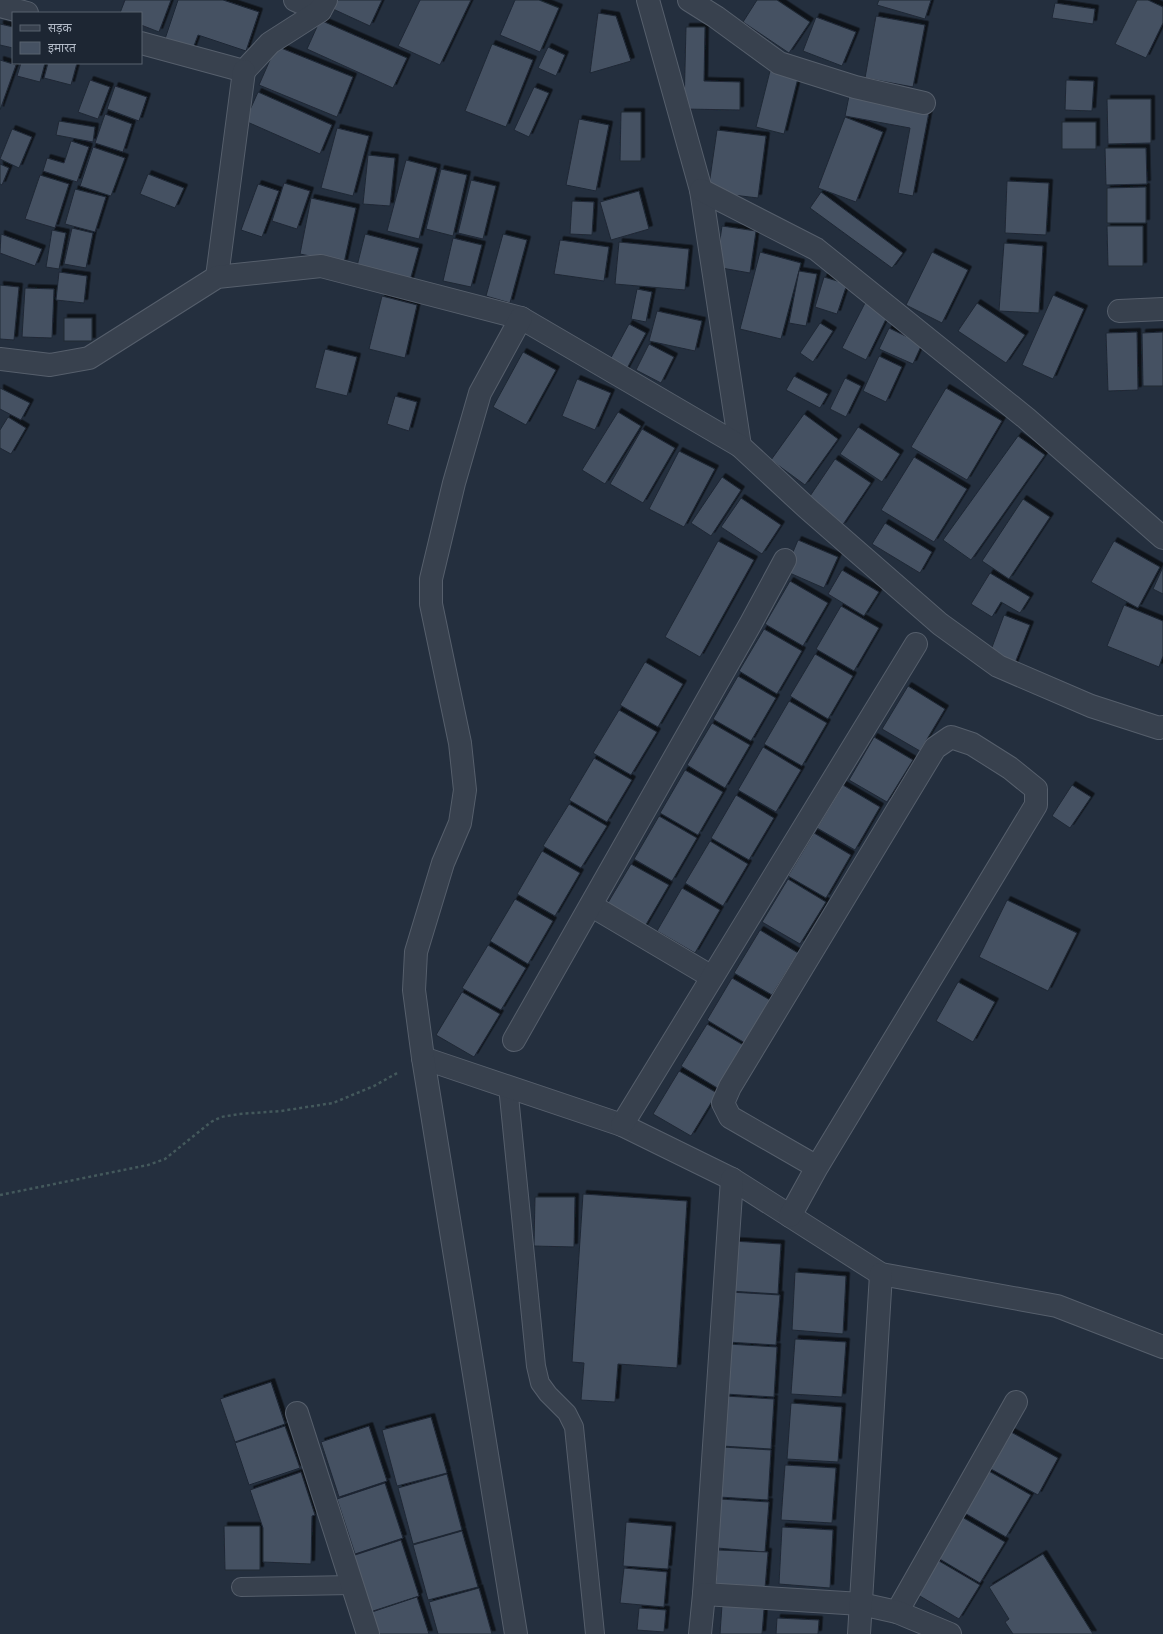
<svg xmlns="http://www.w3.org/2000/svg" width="1163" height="1634" font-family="'Titillium Web','Noto Sans Devanagari',sans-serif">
  <defs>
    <filter id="shadow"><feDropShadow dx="3.5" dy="-3.5" stdDeviation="0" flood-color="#0009"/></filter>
  </defs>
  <rect width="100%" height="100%" fill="#242f3e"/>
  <g fill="#455162" stroke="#1f2835" filter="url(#shadow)">
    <polygon points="125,0 171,0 159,32 141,25 141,13 120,13"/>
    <polygon points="178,0 223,0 259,12 246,51 198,35 192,51 164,42"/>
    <polygon points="337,0 382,0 370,26 333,9"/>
    <polygon points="420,0 471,0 440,65 398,46"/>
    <polygon points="515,0 539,0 559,8 540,52 500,35"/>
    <polygon points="757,0 777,0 810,22 789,53 743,22"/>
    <polygon points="879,0 931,0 925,19 877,5"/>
    <polygon points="1137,0 1148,0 1163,7 1163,23 1146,58 1115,44"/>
    <polygon points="1055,3 1095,9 1093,24 1052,18"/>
    <polygon points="598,13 616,16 631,61 590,73"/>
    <polygon points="876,16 925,25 913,87 865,78"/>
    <polygon points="816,17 856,32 842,66 803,51"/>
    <polygon points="320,20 407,58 393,88 307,49"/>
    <polygon points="0,24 13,27 13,48 0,45"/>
    <polygon points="686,27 705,27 704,81 740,82 740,110 684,109"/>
    <polygon points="492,44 533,60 506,127 465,111"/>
    <polygon points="276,46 353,77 337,117 259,85"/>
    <polygon points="548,47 565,55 556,76 538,68"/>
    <polygon points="0,60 16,65 0,110"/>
    <polygon points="21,63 45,63 40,82 17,76"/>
    <polygon points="48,63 77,63 71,85 44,78"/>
    <polygon points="770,71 798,78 784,134 756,127"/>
    <polygon points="90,80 110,87 98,119 78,112"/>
    <polygon points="1066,80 1094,81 1092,111 1065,110"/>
    <polygon points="115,86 147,97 139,121 107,109"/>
    <polygon points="534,87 549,93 529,137 514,130"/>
    <polygon points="258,92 332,125 320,154 245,121"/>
    <polygon points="849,96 929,112 913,196 898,193 910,128 845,116"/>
    <polygon points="1107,99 1151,99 1151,143 1108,144"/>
    <polygon points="621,112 641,112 641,161 620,161"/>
    <polygon points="105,114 132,124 123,152 95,143"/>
    <polygon points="845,117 883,132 856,202 818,188"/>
    <polygon points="579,119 609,125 596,191 566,185"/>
    <polygon points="59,121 95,127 93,142 56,135"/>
    <rect x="1062" y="122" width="34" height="27"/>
    <polygon points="337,128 369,136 353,196 321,188"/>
    <polygon points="12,129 32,137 19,168 0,159"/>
    <polygon points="717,130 766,136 758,198 708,192"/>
    <polygon points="71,141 89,147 77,182 43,171 47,158 64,163"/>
    <polygon points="93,147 125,158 111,196 80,186"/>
    <polygon points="1105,148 1146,148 1147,184 1106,185"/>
    <polygon points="368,155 395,158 390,206 363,204"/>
    <polygon points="406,160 437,168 419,239 387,231"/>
    <polygon points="0,164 9,168 2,185 0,184"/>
    <polygon points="441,169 467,175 453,236 426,229"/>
    <polygon points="148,174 184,188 175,208 140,194"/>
    <polygon points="40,175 69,184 55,228 25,219"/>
    <polygon points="471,180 496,186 483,239 458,233"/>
    <polygon points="1007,181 1049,183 1046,235 1005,233"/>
    <polygon points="284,183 310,191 297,229 272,221"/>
    <polygon points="258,184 279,191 262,237 241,230"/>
    <polygon points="1146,187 1146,223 1107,223 1107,188"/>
    <polygon points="75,189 106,197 95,232 65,224"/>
    <polygon points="639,191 649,229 611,240 600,202"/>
    <polygon points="821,192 903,253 892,268 810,208"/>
    <polygon points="311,198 356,208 344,263 300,254"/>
    <polygon points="572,201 594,202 592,235 570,234"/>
    <polygon points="722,226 756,231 750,273 716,267"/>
    <polygon points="1107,226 1143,226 1143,266 1108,266"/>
    <polygon points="72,228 93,233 86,268 64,264"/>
    <polygon points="52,230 66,233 59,269 46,267"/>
    <polygon points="1,234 42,249 35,266 0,253"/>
    <polygon points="365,234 419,248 408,288 355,274"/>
    <polygon points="503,234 527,240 510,303 486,296"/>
    <polygon points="453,238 482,245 471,287 443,281"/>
    <polygon points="560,240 609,247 604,281 554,274"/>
    <polygon points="619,242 689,249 685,290 615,284"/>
    <polygon points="1004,243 1043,246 1039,313 999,311"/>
    <polygon points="760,252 801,263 781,339 740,329"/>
    <polygon points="932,252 968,270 942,323 906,305"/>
    <polygon points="799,271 817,274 806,326 789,323"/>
    <polygon points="59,272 87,276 84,303 56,300"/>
    <polygon points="824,277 847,284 837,314 815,307"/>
    <polygon points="0,285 19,287 14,340 0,339"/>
    <polygon points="25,288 54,289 52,338 22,337"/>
    <polygon points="637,289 652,292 646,322 631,319"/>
    <polygon points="1053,295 1084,309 1053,379 1022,365"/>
    <polygon points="382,296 417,305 405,358 369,349"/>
    <polygon points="865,303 888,315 866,360 842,348"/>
    <polygon points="977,303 1025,335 1006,363 958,331"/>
    <polygon points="657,311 702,321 695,351 649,341"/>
    <rect x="64" y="318" width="28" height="23"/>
    <polygon points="820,323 833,331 813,362 800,353"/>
    <polygon points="629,324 646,333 624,374 607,365"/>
    <polygon points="889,328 922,344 913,364 879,349"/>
    <polygon points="1137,332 1138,390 1108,391 1106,333"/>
    <polygon points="1163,332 1163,386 1143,386 1142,333"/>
    <polygon points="649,344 674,357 661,383 636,370"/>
    <polygon points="325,349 357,357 347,396 315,388"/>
    <polygon points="523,352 556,370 526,425 493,407"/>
    <polygon points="879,356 902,367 886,402 863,391"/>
    <polygon points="794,376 828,394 820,408 786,390"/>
    <polygon points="845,378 861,386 846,417 830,409"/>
    <polygon points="577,379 611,393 595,430 562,416"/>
    <polygon points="0,388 30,403 21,420 0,409"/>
    <polygon points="946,388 1002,421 967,480 911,447"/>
    <polygon points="395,396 417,402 409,431 387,424"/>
    <polygon points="618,412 641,426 605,484 582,470"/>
    <polygon points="804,414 838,439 805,485 771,460"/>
    <polygon points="8,417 26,428 11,454 0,448 0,430"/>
    <polygon points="858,427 900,454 882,482 840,454"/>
    <polygon points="642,429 675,448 643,503 610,484"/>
    <polygon points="1018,436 1045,455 971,560 943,540"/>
    <polygon points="679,451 715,469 684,527 649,509"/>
    <polygon points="914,457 967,489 934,542 881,510"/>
    <polygon points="835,459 871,483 842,526 806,502"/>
    <polygon points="722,477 741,490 711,536 691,523"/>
    <polygon points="741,498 781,525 762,554 721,527"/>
    <polygon points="1023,499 1050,517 1009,579 982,561"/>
    <polygon points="885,523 932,552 920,573 872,544"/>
    <polygon points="798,540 838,557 824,588 785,571"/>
    <polygon points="718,541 754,560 700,657 665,637"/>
    <polygon points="1114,541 1160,567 1138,608 1091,582"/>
    <polygon points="1163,567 1163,594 1153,589"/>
    <polygon points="842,570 879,592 864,616 828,594"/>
    <polygon points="990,573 1030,597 1020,613 1001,602 992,617 971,604"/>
    <polygon points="790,581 828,603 803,646 765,624"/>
    <polygon points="1124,605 1163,621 1163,656 1159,667 1107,646"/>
    <polygon points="841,606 879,628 854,671 816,649"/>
    <polygon points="1004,615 1030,625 1013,668 988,658"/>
    <polygon points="764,629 802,651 777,694 739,671"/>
    <polygon points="815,654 853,676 828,719 790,696"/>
    <polygon points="645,662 683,684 658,727 620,705"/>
    <polygon points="738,676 776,698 751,741 713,719"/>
    <polygon points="908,686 945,709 920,751 882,729"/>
    <polygon points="789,701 827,723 802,766 764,744"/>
    <polygon points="619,710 657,732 631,775 593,753"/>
    <polygon points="712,723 750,745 725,788 687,765"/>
    <polygon points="874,737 913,760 887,802 849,780"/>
    <polygon points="763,747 801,770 776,812 738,790"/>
    <polygon points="594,758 632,780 607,822 569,800"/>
    <polygon points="685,770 723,792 698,835 660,813"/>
    <polygon points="843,785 880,807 855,850 817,828"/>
    <polygon points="1072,785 1091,797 1070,828 1052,816"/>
    <polygon points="736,795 774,818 749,860 711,838"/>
    <polygon points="569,804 607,826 581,868 543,846"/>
    <polygon points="659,816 697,838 672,881 634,859"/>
    <polygon points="814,833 851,855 826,898 788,876"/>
    <polygon points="710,841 748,864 723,906 685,883"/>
    <polygon points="542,851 580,873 555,916 517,894"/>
    <polygon points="631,864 669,885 644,928 606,906"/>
    <polygon points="788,879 826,902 800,944 762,922"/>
    <polygon points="682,888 720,910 695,953 657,931"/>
    <polygon points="515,899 553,921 528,964 490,941"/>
    <polygon points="1007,900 1077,933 1048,991 979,957"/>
    <polygon points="760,930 798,953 772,995 734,973"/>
    <polygon points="488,945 526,968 501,1010 462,988"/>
    <polygon points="732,978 770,1000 745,1043 707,1020"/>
    <polygon points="958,982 995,1002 973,1042 936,1021"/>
    <polygon points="462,992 500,1014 474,1057 436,1035"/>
    <polygon points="707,1024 745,1046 719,1089 681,1066"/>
    <polygon points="679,1071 717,1093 691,1136 653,1114"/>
    <polygon points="583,1194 687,1201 677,1368 618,1364 615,1402 581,1400 584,1363 572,1362"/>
    <polygon points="535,1197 575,1197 574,1247 534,1246"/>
    <polygon points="733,1241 781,1244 778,1294 730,1291"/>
    <polygon points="795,1272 846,1276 843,1334 792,1330"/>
    <polygon points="730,1292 780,1295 776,1345 727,1342"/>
    <polygon points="795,1339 846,1342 842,1397 791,1394"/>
    <polygon points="728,1344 777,1347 774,1397 725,1394"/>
    <polygon points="271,1382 285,1424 235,1442 220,1399"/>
    <polygon points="726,1396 774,1399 771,1449 722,1446"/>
    <polygon points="791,1403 842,1407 838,1462 787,1459"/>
    <polygon points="431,1417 447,1473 397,1486 382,1430"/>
    <polygon points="285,1426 300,1468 249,1485 235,1443"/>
    <polygon points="369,1426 387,1481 339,1497 321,1442"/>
    <polygon points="1011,1432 1058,1458 1038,1495 991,1469"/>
    <polygon points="722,1447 771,1450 768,1500 719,1497"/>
    <polygon points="785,1465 836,1468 832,1523 781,1520"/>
    <polygon points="987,1470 1031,1495 1006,1537 963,1512"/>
    <polygon points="301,1472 315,1515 312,1516 311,1564 263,1562 263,1528 250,1490"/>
    <polygon points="447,1474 462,1530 413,1544 398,1488"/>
    <polygon points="385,1483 403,1538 355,1554 337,1499"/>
    <polygon points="720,1499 769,1502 765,1552 717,1548"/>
    <polygon points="962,1517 1005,1542 980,1583 938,1558"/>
    <polygon points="626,1522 672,1526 668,1569 623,1566"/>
    <polygon points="224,1526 260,1526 260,1570 225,1570"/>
    <polygon points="782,1527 833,1530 830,1588 779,1584"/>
    <polygon points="462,1531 478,1587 428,1600 413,1545"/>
    <polygon points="401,1540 419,1596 370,1612 352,1556"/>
    <polygon points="718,1550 768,1552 765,1588 716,1585"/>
    <polygon points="1043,1554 1093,1634 1013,1634 1005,1622 1009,1619 989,1587"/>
    <polygon points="934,1558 980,1585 959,1619 913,1592"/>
    <polygon points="624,1568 667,1572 664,1607 620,1603"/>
    <polygon points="479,1588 492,1634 438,1634 429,1602"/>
    <polygon points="417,1597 429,1634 375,1634 369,1613"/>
    <polygon points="722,1605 764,1609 762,1634 720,1634"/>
    <polygon points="639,1608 666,1610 664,1632 637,1630"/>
    <polygon points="777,1618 819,1620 818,1634 776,1634"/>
  </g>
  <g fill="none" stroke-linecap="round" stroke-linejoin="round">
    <defs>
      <g id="lane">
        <polyline points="508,1086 536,1366 540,1383 548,1394 567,1413 574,1427 595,1634"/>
        <polyline points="241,1587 352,1585"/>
      </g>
      <g id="street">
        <polyline points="295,0 320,11"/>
        <polyline points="648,0 701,190 740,446"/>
        <polyline points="689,0 716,17 779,63 855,87 924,103"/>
        <polyline points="0,6 27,13"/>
        <polyline points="141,43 244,71 270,43 320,11 326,0"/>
        <polyline points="701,190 816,249 1026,418 1163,538"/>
        <polyline points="217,277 244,71"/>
        <polyline points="1119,311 1163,309"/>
        <polyline points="0,359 50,365 89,358 217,277 321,266 521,318 740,446 807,508 940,624 998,666 1091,706 1159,728 1163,727"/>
        <polyline points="592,906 712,977"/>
        <polyline points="514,1040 751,623 785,560"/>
        <polyline points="423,1058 622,1125 732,1179 881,1274 1057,1306 1163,1347"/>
        <polyline points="622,1125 916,644"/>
        <polyline points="790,1216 817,1167 1036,805 1036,789 1010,768 972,744 951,737 935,748 730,1087 723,1103 730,1117 817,1167"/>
        <polyline points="297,1413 368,1634"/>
        <polyline points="704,1594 732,1179"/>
        <polyline points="897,1612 1016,1402"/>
        <polyline points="516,1634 423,1058 414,990 416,952 443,863 460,823 465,790 460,743 431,604 431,579 454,483 480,393 521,318"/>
        <polyline points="700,1634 704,1594 861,1604 897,1612 950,1634"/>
        <polyline points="859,1634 881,1274"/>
      </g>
    </defs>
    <use href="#lane" stroke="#565f6c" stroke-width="20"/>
    <use href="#street" stroke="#565f6c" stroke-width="24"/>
    <polyline stroke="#44595c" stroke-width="2.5" stroke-dasharray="3 3" stroke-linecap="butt" points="0,1195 148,1165 165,1159 211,1122 221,1117 239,1114 281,1111 333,1103 374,1086 399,1072"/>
    <use href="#lane" stroke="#38414e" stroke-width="18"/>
    <use href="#street" stroke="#38414e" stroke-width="22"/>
  </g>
  <rect x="12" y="12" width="130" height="52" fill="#1d2633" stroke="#59626f"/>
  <rect x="20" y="25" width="20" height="6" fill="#38414e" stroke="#59626f"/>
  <text x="48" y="32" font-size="12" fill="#b4bcc9">सड़क</text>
  <rect x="20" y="42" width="20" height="12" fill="#455162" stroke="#59626f"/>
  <text x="48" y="52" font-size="12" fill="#b4bcc9">इमारत</text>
</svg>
